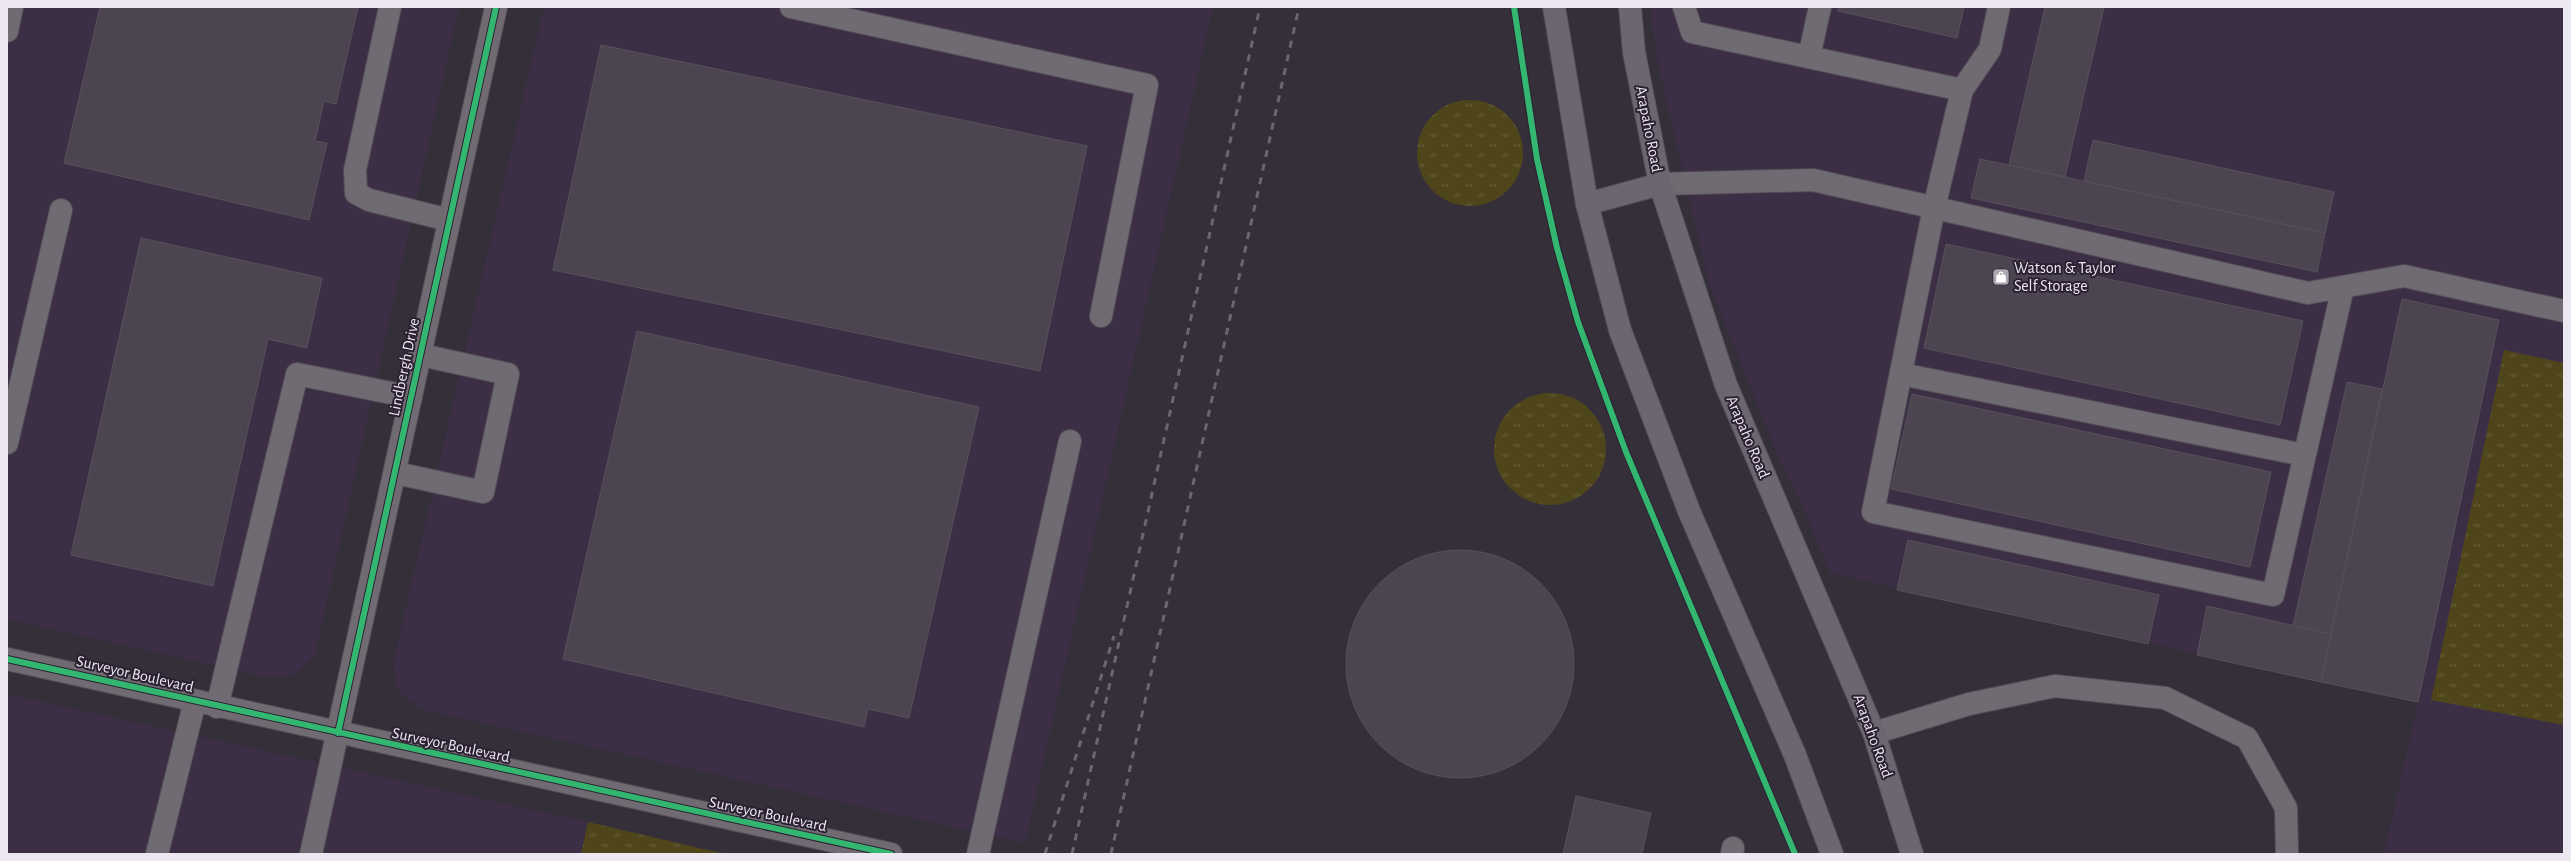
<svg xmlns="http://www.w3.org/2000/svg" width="2571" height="861" font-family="'Alegreya Sans',sans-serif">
  <defs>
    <pattern id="grass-tufts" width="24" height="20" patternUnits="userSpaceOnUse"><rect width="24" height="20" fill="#4e451a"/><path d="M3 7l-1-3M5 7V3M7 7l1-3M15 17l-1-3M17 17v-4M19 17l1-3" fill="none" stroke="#68603c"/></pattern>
  </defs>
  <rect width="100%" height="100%" fill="#342f39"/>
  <g fill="#3c2f45">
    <polygon points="7,7 459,7 315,655 296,674 271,678 7,619"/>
    <polygon points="544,7 1213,7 1025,843 424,710 397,691 393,664"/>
    <polygon points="1650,7 2564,7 2564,854 2384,854 2418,702 1830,573 1800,501 1777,454 1709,284 1657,59"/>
    <polygon points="7,694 588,822 581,854 7,854"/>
  </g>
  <g fill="url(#grass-tufts)">
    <circle cx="1470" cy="153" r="53"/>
    <polygon points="2504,350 2564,363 2564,725 2431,700"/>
    <circle cx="1550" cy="449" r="56"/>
    <polygon points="588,822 725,854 581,854"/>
  </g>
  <g fill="#4c4451" stroke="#56525a">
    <polygon points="100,7 358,7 336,104 324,101 315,141 327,143 309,220 64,163"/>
    <polygon points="1839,7 1964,7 1957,38 1838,11"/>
    <polygon points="2045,7 2104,7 2065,177 2009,165"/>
    <polygon points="601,45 1087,146 1040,371 553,270"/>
    <polygon points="2093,140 2334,192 2325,233 2084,181"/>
    <polygon points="1980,159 2325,233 2317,272 1971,198"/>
    <polygon points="141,238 322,278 307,348 268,339 213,586 71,555"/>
    <polygon points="1946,244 2303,321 2280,425 1924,348"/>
    <polygon points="2402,299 2499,320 2418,702 2321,682"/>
    <polygon points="637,331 979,407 909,718 868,709 864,727 563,659"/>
    <polygon points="2347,382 2382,389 2331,634 2293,626"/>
    <polygon points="1912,394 2271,472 2250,567 1891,489"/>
    <polygon points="1908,540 2159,595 2148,644 1897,590"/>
    <circle cx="1460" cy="664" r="114"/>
    <polygon points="2207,606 2331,634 2321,682 2197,655"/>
    <polygon points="1576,796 1651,813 1642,854 1563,854"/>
  </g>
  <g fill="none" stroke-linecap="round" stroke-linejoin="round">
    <defs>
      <g id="minor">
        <polyline points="390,7 355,170 356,193 369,200 449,220"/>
        <polyline points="791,7 1147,85 1101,316"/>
        <polyline points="1684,7 1692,32 1962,90"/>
        <polyline points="1999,7 1990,49 1962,90 1934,208 1873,512 2273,595 2343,287"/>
        <polyline points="7,31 12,7"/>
        <polyline points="1809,57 1820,7"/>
        <polyline points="1660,184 1813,180 2308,293 2404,276 2564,311"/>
        <polyline points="1901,374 2304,455"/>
        <polyline points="7,443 61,210"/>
        <polyline points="396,473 483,492 508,374 421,355"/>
        <polyline points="7,659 891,854"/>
        <polyline points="217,707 297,374 411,397"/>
        <polyline points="1874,733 1969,704 2055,686 2165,698 2247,738 2286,808 2287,854"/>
        <polyline points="157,854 195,701"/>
        <polyline points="311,854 496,7"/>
        <polyline points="978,854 1070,441"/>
        <polyline points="1732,854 1733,848"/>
      </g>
      <g id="major">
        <polyline points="1554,7 1587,204 1620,330 1689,511 1795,755 1832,854"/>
        <polyline points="1630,7 1634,52 1660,184 1726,385 1874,733 1912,854"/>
        <polyline points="1587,204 1660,184"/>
      </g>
    </defs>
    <use href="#minor" stroke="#534d56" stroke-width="24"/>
    <use href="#major" stroke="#534d56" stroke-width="24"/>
    <use href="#minor" stroke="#706b73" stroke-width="22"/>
    <use href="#major" stroke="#6b6670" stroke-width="22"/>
    <g stroke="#6b666f" stroke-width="3" stroke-dasharray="7 7" stroke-linecap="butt">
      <polyline points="1045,854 1114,636"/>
      <polyline points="1072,854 1260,7"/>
      <polyline points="1111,854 1299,7"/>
    </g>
    <defs>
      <g id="cycleway">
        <polyline points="1514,7 1537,159 1557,248 1578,322 1626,452 1795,854"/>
        <polyline points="7,659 891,854"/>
        <polyline points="338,733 496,7"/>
      </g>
    </defs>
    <use href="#cycleway" stroke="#2b2132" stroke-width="8"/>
    <use href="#cycleway" stroke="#33b770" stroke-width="6"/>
  </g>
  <defs>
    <symbol id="shop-square" viewBox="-11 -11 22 22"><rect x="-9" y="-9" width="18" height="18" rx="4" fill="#aca7b1" stroke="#2b2132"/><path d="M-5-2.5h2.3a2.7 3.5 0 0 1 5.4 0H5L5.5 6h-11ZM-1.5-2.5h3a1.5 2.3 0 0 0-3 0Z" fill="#fff"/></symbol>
  </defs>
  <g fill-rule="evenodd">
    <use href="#shop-square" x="1991" y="267" width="20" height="20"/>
  </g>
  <g text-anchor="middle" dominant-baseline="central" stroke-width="4" stroke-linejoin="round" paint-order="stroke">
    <g font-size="16" fill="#ede7f2" stroke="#2b2132">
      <text transform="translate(1649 129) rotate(79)">Arapaho Road</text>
      <text transform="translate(404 367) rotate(-78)">Lindbergh Drive</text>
      <text transform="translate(1748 437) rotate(67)">Arapaho Road</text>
      <text transform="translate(135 674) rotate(13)">Surveyor Boulevard</text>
      <text transform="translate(1873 736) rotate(70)">Arapaho Road</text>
      <text transform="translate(451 745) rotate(12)">Surveyor Boulevard</text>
      <text transform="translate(768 814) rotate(12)">Surveyor Boulevard</text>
    </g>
    <g font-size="16" fill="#ede7f2" stroke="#2b2132" text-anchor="start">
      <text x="2014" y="268">Watson &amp; Taylor<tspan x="2014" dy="18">Self Storage</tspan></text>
    </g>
  </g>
  <rect width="2571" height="861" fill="none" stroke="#ede7f2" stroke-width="16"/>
</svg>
